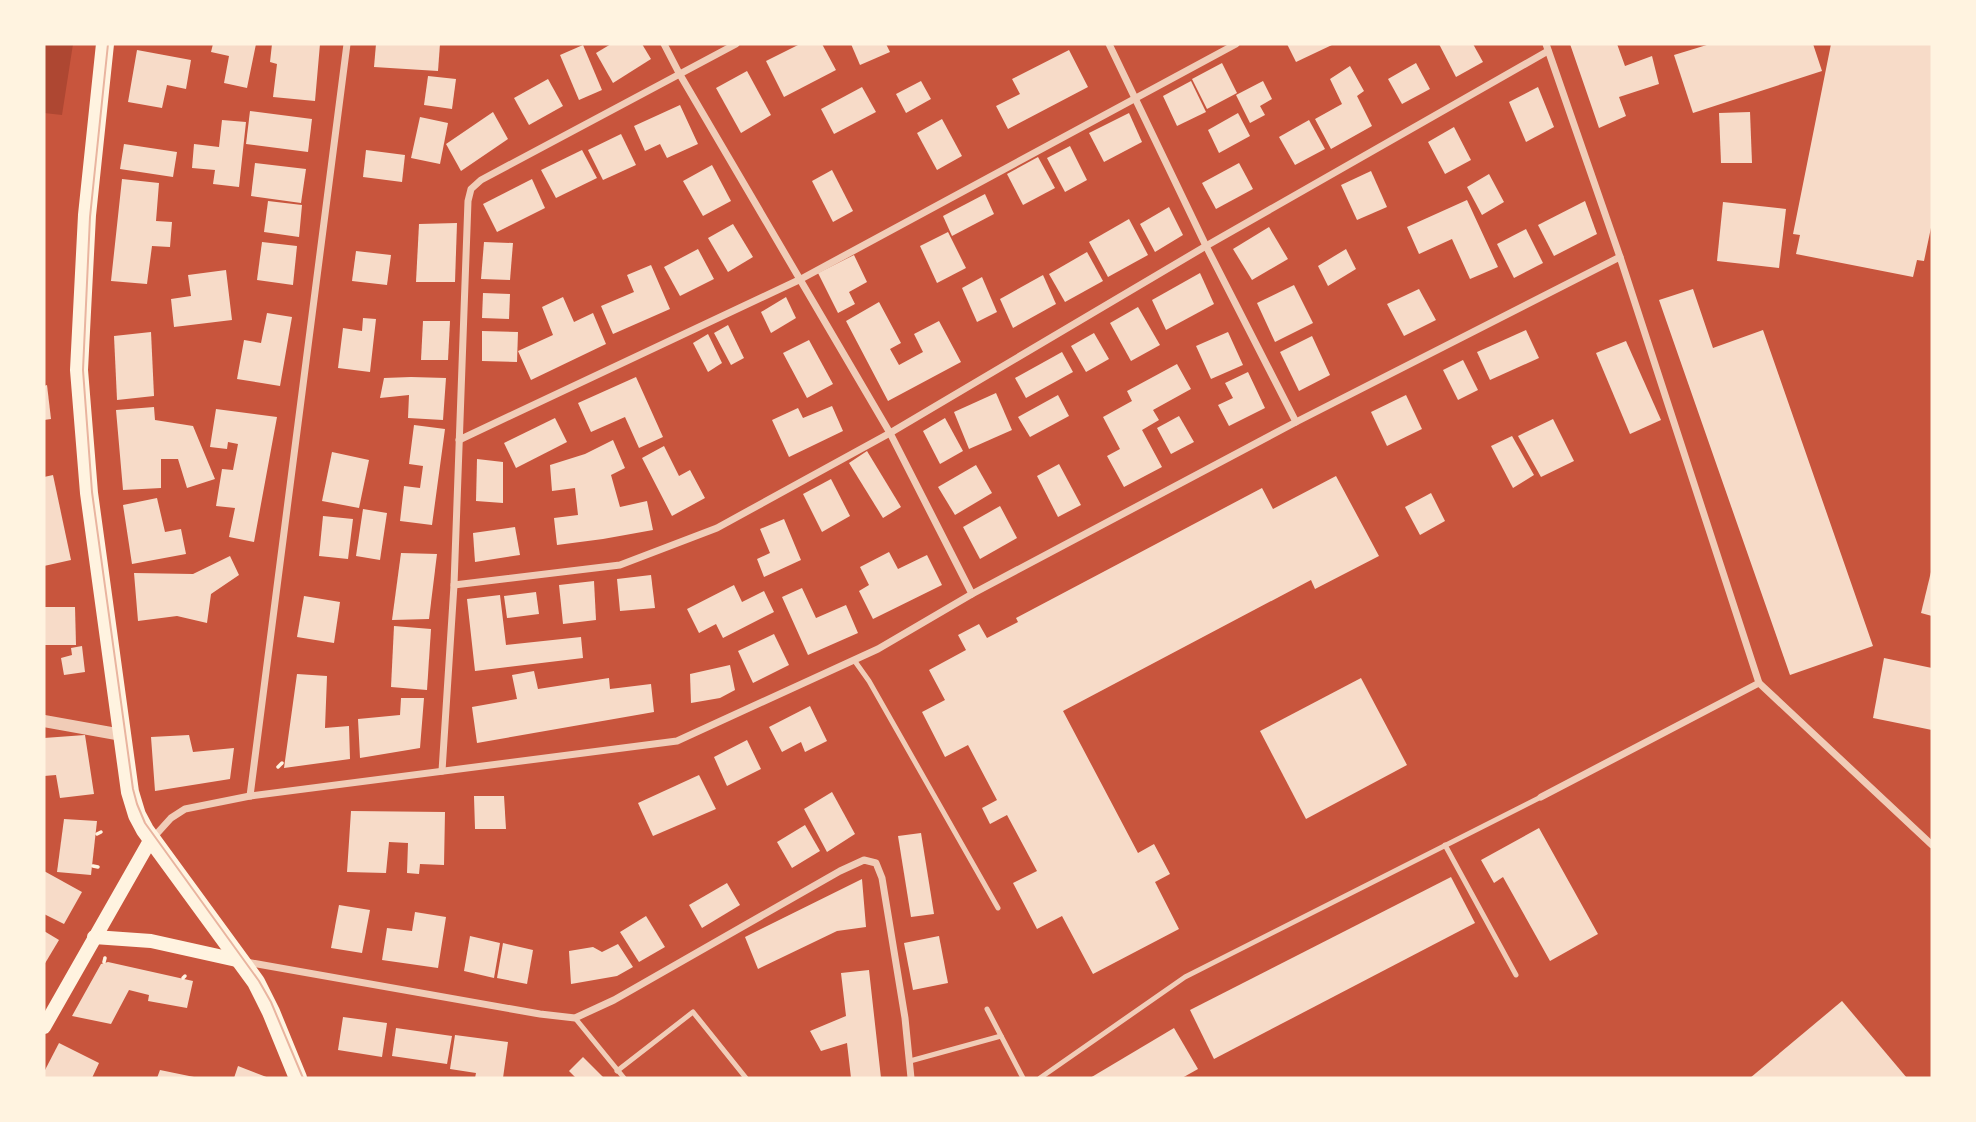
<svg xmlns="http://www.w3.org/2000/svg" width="1976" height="1122" font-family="'Open Sans',sans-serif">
  <rect width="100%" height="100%" fill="#c8553d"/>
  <polygon fill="#ae4732" points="44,44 73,44 62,115 44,113"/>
  <g fill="#f7dbc8">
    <polygon points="213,44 256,44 247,88 224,83 229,56 211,52"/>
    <polygon points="272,44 320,44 315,101 273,97 277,64 270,62"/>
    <polygon points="376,44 440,44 438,71 374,67"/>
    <polygon points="611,44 642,44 651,59 613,83 596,53"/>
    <polygon points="800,44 822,44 836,70 784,97 766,61"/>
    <polygon points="851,44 886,44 890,52 860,65"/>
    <polygon points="1287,44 1334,44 1296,62"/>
    <polygon points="1439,44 1473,44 1483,62 1456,77"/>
    <polygon points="1570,44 1617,44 1625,66 1652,56 1659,84 1619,97 1626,116 1599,128"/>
    <polygon points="1710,44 1813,44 1822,71 1693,113 1674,55"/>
    <polygon points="1831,44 1932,44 1932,223 1924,261 1917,260 1913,277 1796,254 1800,235 1793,234"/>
    <polygon points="583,45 602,90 579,100 560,55"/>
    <polygon points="137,50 191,60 186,89 167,85 162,108 128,102"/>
    <polygon points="1069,50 1088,87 1008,129 996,106 1020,94 1012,79"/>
    <polygon points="1222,63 1237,93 1207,109 1192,79"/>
    <polygon points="1416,63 1430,89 1402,104 1388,79"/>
    <polygon points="1350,66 1364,91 1357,96 1372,126 1331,149 1315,119 1342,104 1330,79"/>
    <polygon points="747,71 771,115 741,133 716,88"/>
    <polygon points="428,76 456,79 452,109 424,105"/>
    <polygon points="548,79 563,106 529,125 514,98"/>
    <polygon points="921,81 931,99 906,113 896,94"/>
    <polygon points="1191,81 1206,112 1177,126 1163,96"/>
    <polygon points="1263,81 1272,99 1260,106 1265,115 1250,123 1236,95"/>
    <polygon points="862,87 876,112 834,134 821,109"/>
    <polygon points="1538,87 1554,127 1526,142 1509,102"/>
    <polygon points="680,105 698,144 667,158 660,144 645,151 634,126"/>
    <polygon points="250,111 312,119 308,152 246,144"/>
    <polygon points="493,112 508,139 461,171 446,144"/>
    <polygon points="1750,112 1752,163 1721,163 1719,113"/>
    <polygon points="1129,113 1142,142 1104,162 1089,133"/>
    <polygon points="1238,113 1250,136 1219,153 1208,130"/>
    <polygon points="420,117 448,123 440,164 411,158"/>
    <polygon points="942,119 962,156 937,170 917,133"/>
    <polygon points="222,120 246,122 239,187 213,184 215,170 192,168 194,144 219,147"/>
    <polygon points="1309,120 1325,149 1295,165 1279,137"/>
    <polygon points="1454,127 1471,160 1445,174 1428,142"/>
    <polygon points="621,134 636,165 603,180 588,150"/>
    <polygon points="124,144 177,152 173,177 120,169"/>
    <polygon points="1070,146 1087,180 1065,192 1047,158"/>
    <polygon points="366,150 405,155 402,182 363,177"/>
    <polygon points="582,150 597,178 556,198 541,170"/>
    <polygon points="1038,157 1055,188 1023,205 1007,174"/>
    <polygon points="255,163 306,169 301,203 251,196"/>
    <polygon points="1239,163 1253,189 1216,209 1202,183"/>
    <polygon points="712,165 731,201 703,216 683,181"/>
    <polygon points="832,170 853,211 833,222 812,181"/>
    <polygon points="1371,171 1387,207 1357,220 1341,185"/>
    <polygon points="1489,174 1504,202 1482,215 1467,187"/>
    <polygon points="122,179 159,183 156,221 172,222 170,247 152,246 147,284 111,281"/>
    <polygon points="532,179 545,208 497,232 483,204"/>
    <polygon points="985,194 994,214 952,236 943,216"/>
    <polygon points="1467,200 1498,267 1470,279 1452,239 1419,254 1407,227"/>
    <polygon points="268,201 302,205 299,237 264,232"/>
    <polygon points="1585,201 1597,234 1554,256 1538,225"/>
    <polygon points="1723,202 1786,209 1779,268 1717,261"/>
    <polygon points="1169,207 1183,235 1155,252 1140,224"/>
    <polygon points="1129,219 1148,255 1108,277 1089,242"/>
    <polygon points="457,223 455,282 416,282 419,224"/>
    <polygon points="733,224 753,257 728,272 708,238"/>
    <polygon points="1269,227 1288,259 1252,280 1233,249"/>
    <polygon points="1526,229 1543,263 1514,278 1497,244"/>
    <polygon points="948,232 966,268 937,283 920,246"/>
    <polygon points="262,242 297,246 293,285 257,280"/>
    <polygon points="484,242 513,243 510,280 481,279"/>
    <polygon points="698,249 714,279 680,296 664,267"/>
    <polygon points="1346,249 1356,269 1328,286 1318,266"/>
    <polygon points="356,251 391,255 387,285 352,281"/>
    <polygon points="1087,252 1103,281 1065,302 1049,274"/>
    <polygon points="854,255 867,282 849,292 855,304 838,313 818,273"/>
    <polygon points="651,265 670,309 613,334 601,306 634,292 627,275"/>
    <polygon points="226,270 232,320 174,327 171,299 191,296 188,275"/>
    <polygon points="1200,273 1214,304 1166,330 1152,300"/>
    <polygon points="1043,275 1056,304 1013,328 1000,299"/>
    <polygon points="982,277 997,312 977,322 962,288"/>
    <polygon points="1294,285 1313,323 1275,342 1257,303"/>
    <polygon points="1419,289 1436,320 1404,336 1387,304"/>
    <polygon points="1693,289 1713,348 1763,330 1873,646 1790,675 1659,300"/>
    <polygon points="483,293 510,294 509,319 482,318"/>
    <polygon points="563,297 574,322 593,313 606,344 531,380 518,351 553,335 542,307"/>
    <polygon points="786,297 796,318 771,333 761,312"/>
    <polygon points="879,302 901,343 890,349 899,365 923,352 914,334 939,321 961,362 888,401 846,321"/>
    <polygon points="1138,307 1160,345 1131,361 1110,323"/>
    <polygon points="267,313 292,317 280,386 237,379 244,340 261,343"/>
    <polygon points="363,318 376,319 370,372 338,368 343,328 362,331"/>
    <polygon points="423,321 450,321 448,360 421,360"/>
    <polygon points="728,325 744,358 731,365 714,333"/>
    <polygon points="1526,330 1539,358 1490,380 1477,352"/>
    <polygon points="482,331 518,332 517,362 482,361"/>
    <polygon points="151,332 154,396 117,400 114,336"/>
    <polygon points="1228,332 1243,365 1211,379 1196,346"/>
    <polygon points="1094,333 1109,359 1086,372 1071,346"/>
    <polygon points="708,334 722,363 708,372 693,343"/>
    <polygon points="1312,336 1330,375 1299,391 1280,352"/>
    <polygon points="809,340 833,384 807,398 783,353"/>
    <polygon points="1626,341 1661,420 1630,434 1596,353"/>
    <polygon points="1062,352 1073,372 1026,398 1015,378"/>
    <polygon points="1463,360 1478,390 1458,400 1443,370"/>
    <polygon points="1177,364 1191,389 1153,410 1159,420 1142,430 1162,467 1124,487 1107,456 1120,449 1103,417 1132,401 1127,391"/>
    <polygon points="1248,372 1265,408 1229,426 1218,405 1233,398 1225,383"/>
    <polygon points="411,377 446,378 443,420 408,418 409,395 380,398 384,378"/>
    <polygon points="636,377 663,437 639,448 625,417 591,432 578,403"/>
    <polygon points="47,385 51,419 44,420 44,386"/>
    <polygon points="996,393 1012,430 969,449 954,412"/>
    <polygon points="1058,395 1069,416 1030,437 1018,417"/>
    <polygon points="1406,395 1422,429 1387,446 1371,412"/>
    <polygon points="832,406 843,431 789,457 772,420 798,408 803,418"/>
    <polygon points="154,407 155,420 193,426 215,479 187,488 178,459 161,459 161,488 123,490 116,410"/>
    <polygon points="216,409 277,417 254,542 229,537 235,508 216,506 222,469 233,470 238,444 228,442 227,449 210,447"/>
    <polygon points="1179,416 1194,442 1171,454 1157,428"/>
    <polygon points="555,418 567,442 516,468 504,443"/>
    <polygon points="945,418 963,451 940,464 923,431"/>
    <polygon points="1553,419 1574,461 1541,477 1518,436"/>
    <polygon points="414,425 445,429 432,525 400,521 404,486 420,488 423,466 409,464"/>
    <polygon points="1512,436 1534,475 1513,488 1491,446"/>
    <polygon points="613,440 625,468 611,475 620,507 647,501 653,530 603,539 557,545 554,518 578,515 575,488 552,491 550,465 585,454"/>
    <polygon points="664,446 679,476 690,470 705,498 672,516 642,458"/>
    <polygon points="867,451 901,507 883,518 849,463"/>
    <polygon points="332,452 369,460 359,508 322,501"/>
    <polygon points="477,459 503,462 503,503 476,501"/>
    <polygon points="1059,464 1081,505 1058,517 1037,476"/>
    <polygon points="976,465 992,493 955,515 938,487"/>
    <polygon points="53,475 71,560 44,566 44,477"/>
    <polygon points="1336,476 1379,556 1315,589 1311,580 1063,711 1138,853 1154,844 1170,874 1155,882 1179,929 1093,974 1062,916 1037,929 1013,883 1037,871 1007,815 990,824 982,808 997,800 968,745 945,757 922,712 945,700 929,670 966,650 958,635 979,624 987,638 1018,622 1016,618 1262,488 1273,509"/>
    <polygon points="831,479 850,516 822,532 803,494"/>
    <polygon points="1431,493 1445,521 1420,535 1405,507"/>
    <polygon points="157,498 165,532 181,529 186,554 132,564 123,505"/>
    <polygon points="1000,506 1017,538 980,559 963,527"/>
    <polygon points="363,509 387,513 380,560 356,556"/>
    <polygon points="323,516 353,519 348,559 319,556"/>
    <polygon points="784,519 801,560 764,577 757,559 770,553 760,529"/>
    <polygon points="515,527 520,555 475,562 473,533"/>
    <polygon points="889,552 898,569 927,555 942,585 873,619 859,591 869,585 860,567"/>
    <polygon points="401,553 437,554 429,619 392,620"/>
    <polygon points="230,556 239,575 211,594 207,623 177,616 138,621 134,573 193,574"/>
    <polygon points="1931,572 1932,572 1932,616 1921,613"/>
    <polygon points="651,575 655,608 620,611 617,579"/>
    <polygon points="594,581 596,620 563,624 559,585"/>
    <polygon points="734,585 742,602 764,591 774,612 723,638 716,624 699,633 687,609"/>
    <polygon points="802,588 816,618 846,605 858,633 808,655 782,597"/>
    <polygon points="536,592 539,614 507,618 504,596"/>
    <polygon points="500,595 506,645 581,637 583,658 475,671 467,599"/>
    <polygon points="304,596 340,602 334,643 297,637"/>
    <polygon points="44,607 75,607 76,645 44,645"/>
    <polygon points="394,626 431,629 427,690 391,687"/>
    <polygon points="774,634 789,665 753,683 738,651"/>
    <polygon points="82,646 85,672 64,675 61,658 72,655 71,648"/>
    <polygon points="1884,658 1932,668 1932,730 1873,718"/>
    <polygon points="730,665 735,690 720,698 691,703 690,674"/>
    <polygon points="534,671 538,689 609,678 610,689 651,684 654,712 477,743 472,707 517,699 512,675"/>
    <polygon points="297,674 327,676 325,728 349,726 350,759 284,768"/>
    <polygon points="1361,678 1407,765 1306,819 1260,731"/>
    <polygon points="401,698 424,698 420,748 360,758 358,719 400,715"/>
    <polygon points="810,706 827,741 805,752 801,742 782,752 769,727"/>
    <polygon points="85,735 94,794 60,798 56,775 44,776 44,738"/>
    <polygon points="189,735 193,752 234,748 230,779 155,791 151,737"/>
    <polygon points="747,740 761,769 727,786 714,757"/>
    <polygon points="699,775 716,809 653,836 638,803"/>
    <polygon points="832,792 855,834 827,852 804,809"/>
    <polygon points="474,796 504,796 506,829 475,829"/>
    <polygon points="351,811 445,812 444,865 420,864 419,874 407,873 408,843 389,842 386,873 347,872"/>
    <polygon points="64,819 97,821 91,875 57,872"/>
    <polygon points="805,825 820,851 792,868 777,842"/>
    <polygon points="1539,828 1598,934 1550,961 1503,877 1494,883 1481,860"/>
    <polygon points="921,833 934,914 911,917 898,836"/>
    <polygon points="44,871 82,892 64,924 44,914"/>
    <polygon points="1451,877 1475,923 1214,1059 1190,1010"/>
    <polygon points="862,879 866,927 837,931 758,969 745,937"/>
    <polygon points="727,883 740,905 702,928 689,905"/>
    <polygon points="339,905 370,910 362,953 331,948"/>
    <polygon points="415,912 446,917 438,968 382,960 387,928 412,931"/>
    <polygon points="646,916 665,947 639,962 620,932"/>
    <polygon points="44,931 59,940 44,965"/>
    <polygon points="470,936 500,943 494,978 464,971"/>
    <polygon points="939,936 948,983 913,990 904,943"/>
    <polygon points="503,943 533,950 527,984 497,978"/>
    <polygon points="618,944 633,967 617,976 571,984 569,951 593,947 602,952"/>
    <polygon points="108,962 193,981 187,1008 148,1001 149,995 129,990 111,1024 72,1016 101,964"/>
    <polygon points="869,970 881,1078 851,1078 847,1043 821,1051 810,1031 846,1016 841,973"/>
    <polygon points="1842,1001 1907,1078 1750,1078"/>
    <polygon points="343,1017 387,1023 382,1057 338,1050"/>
    <polygon points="396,1028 452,1036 447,1064 392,1056"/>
    <polygon points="1174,1028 1198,1069 1182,1078 1090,1078"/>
    <polygon points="455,1035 508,1042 503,1078 475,1078 476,1073 450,1069"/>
    <polygon points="59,1043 99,1063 92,1078 44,1078 44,1072"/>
    <polygon points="583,1057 604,1078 576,1078 569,1071"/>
    <polygon points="238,1066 269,1078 234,1078"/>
    <polygon points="160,1070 194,1077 194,1078 157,1078"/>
  </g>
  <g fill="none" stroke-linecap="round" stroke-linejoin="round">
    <g stroke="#fff3e0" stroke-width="3.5">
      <polyline points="278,767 282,763"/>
      <polyline points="97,834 101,832"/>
      <polyline points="93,866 98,867"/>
      <polyline points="104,962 105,958"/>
      <polyline points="183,978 185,976"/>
    </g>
    <g stroke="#f1ccb7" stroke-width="5">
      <polyline points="854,660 869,681 998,908"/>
      <polyline points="1445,845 1516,975"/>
      <polyline points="987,1009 1023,1078"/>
      <polyline points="575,1018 624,1078"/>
      <polyline points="910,1061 1001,1036"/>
      <polyline points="617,1071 693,1012 746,1078"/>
      <polyline points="1040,1078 1185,977 1541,797"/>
    </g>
    <g stroke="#f1ccb7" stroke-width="7">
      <polyline points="664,44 679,73 890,433 972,594"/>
      <polyline points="1109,44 1206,246 1296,422"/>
      <polyline points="1546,44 1620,257 1759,683 1932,845"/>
      <polyline points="459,440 801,279 1236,44"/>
      <polyline points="454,585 620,565 717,528 890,433 1206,246 1548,51"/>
      <polyline points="442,771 454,585 468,201 471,189 481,180 736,44"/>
      <polyline points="250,796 347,44"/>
      <polyline points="1541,797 1759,683"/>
      <polyline points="152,839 171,818 185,809 250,796 677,741 878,649 972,594 1296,422 1620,257"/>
      <polyline points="246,962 540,1014 575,1018 614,1000 840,871 864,860 876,863 882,878 905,1018 911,1078"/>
    </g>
    <polyline stroke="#f1ccb7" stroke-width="12" points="44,721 122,735"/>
    <g stroke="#fff3e0" stroke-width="14">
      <polyline points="94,937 151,941 241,961"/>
      <polyline points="44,1027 151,839"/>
    </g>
    <polyline stroke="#fff3e0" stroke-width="18" points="105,44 87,215 79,370 89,493 130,792 137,815 145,830 256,982 271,1012 298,1078"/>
    <polyline stroke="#e9b49f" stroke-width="2" points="108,44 90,217 83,370 92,492 133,789 137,804 145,823 259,981 271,1002 303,1078"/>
  </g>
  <rect width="1976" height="1122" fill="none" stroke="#fff3e0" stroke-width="91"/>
</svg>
